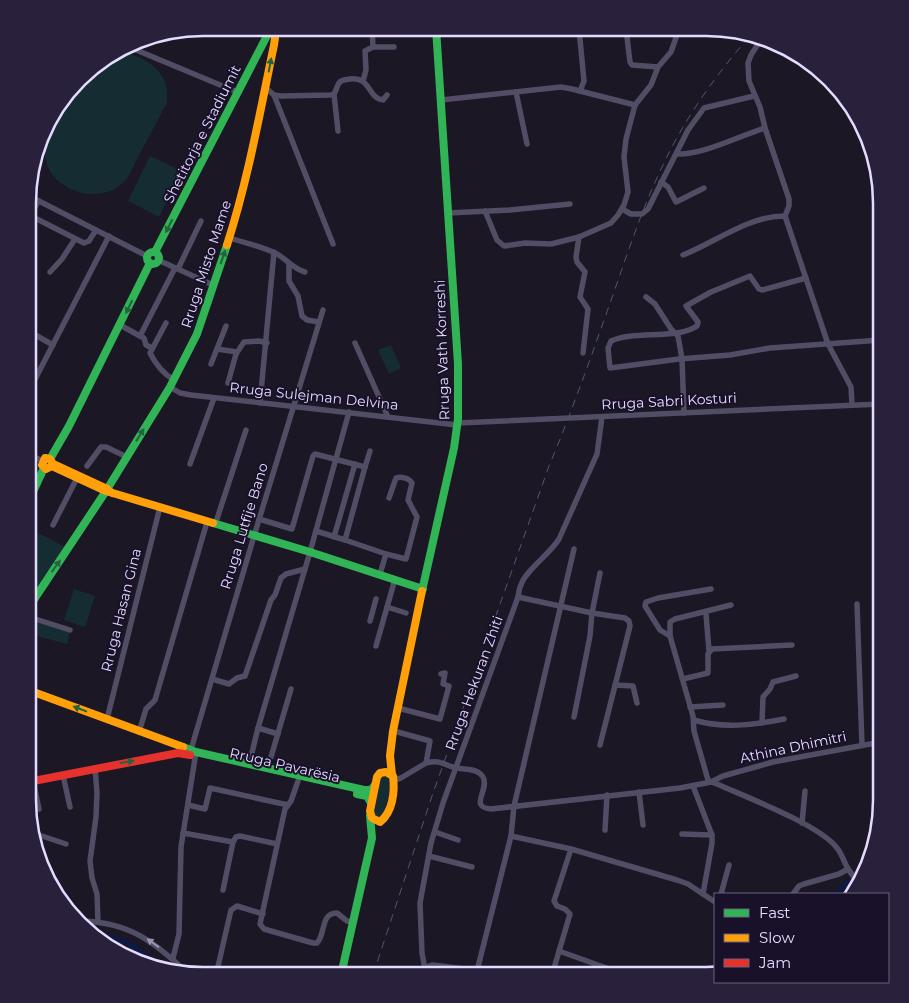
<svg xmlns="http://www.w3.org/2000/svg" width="909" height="1003" font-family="Montserrat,sans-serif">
  <rect width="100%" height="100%" fill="#1b1724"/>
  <g fill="#152d32">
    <path d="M121 52C148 57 171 73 167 103 157 121 148 139 138 157 134 164 131 174 126 180 101 208 46 191 45 153 44 135 74 82 88 71 98 63 111 58 121 52Z"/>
    <polygon points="150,156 182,171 159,217 128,201"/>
    <polygon points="391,345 401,368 389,374 378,350"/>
    <polygon points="29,528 65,547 29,601"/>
    <polygon points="74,589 95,596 85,627 64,620"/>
    <polygon points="31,621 70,631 67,644 29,634"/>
    <polygon points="387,776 391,783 385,812 383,816 377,817 374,813 380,779"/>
  </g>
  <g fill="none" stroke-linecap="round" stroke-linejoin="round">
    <g stroke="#0d1945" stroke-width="5">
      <polyline points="836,894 849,881 863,871"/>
      <path d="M98 936C125 938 137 947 157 965"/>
    </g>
    <g stroke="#514d65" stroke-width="5.5">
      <polyline points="372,28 373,47"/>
      <polyline points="579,29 584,81 580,91"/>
      <polyline points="626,29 630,62 632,65 658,67"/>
      <polyline points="274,32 373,28"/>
      <polyline points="760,41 751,55 748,63 749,81 760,107 765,128 789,199 789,206 785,216 828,344 851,387 852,405"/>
      <polyline points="129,47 237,92"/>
      <polyline points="363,81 366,70 365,51 373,47 394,47"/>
      <path d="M266 88 274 95 281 96 331 95 334 94C336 91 337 86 339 83 342 79 346 80 350 79 372 77 367 98 383 100L387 95"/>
      <polyline points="516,92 527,144"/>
      <polyline points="334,94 338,131"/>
      <polyline points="274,95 333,244"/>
      <polyline points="441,100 561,87 572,89 635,105"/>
      <polyline points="46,129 56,110"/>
      <path d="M677 154C703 155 739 136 765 128"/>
      <polyline points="661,182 668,187 676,202 704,188"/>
      <polyline points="31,197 147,256"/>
      <polyline points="622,209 631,214 642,214 648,209 688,130 704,108 754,96"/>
      <polyline points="485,211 497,240 504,246 525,243 551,244 579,237 611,223 618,215 624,205 628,192 624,157 626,139 635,105 651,85 658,67 671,52 679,29"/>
      <polyline points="448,213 510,210 570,204"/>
      <polyline points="31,216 84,243 89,241 96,230"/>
      <polyline points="31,216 38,201"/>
      <polyline points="579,237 576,257 577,262 585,272 580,297 588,309 583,353"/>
      <path d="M230 238C245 243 261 246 275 253 287 259 292 268 305 272"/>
      <path d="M683 255C716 242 748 216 785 216"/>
      <polyline points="158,260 213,285"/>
      <polyline points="289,264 289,281 298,296 302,316 307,320 319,322"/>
      <polyline points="178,269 201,221"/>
      <polyline points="50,272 62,259 75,239"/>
      <path d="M806 278 762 290 759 289 750 276 711 292 686 306 698 322 697 326C676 340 634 330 611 341L608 348 610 368 679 359 730 355 770 348 881 340"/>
      <polyline points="646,297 655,304 671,329 678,336 682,359 684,413"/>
      <polyline points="30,317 31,317"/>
      <path d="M166 323 150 353C155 363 164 374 174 380"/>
      <polyline points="120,325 140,336"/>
      <polyline points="30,332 53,345"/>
      <polyline points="355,343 388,417"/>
      <polyline points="152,348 146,345 144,338 140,336 175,268"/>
      <polyline points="217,349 237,352"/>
      <polyline points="211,364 226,326"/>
      <polyline points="228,383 236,354 244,342 259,341 267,343"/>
      <polyline points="170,387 180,393 191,395 457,425"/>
      <polyline points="30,389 109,236"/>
      <polyline points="260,403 274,252"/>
      <polyline points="458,423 881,404"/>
      <polyline points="30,455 43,461"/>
      <polyline points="190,464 214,398"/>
      <polyline points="87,466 101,447 106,447 127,457"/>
      <polyline points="365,467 370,451"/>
      <polyline points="259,519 292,529 313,456 315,454 365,467 345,540 386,554 380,574"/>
      <polyline points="53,525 77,478"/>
      <polyline points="215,525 246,430"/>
      <polyline points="316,531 345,540"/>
      <polyline points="334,537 355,464"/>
      <path d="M386 554 406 559 417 517 408 500 412 483C409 478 401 476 396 478L389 498"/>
      <polyline points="518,597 592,613 625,618 629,621 630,626 600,745"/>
      <polyline points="857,604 862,745"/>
      <polyline points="731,605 675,619 670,622 670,636 693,716 694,731 708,780 711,782 723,776 773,762 881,742"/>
      <polyline points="387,607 406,613"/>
      <polyline points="706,614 709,651"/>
      <polyline points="29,617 70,630"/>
      <polyline points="370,621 376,599"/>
      <polyline points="670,636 660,630 645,606 646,602 658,598 711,589"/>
      <polyline points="376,646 395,579"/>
      <polyline points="212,679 229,684 237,678 245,676 271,600 275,595 281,578 286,574 305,569"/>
      <polyline points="683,679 708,673 708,654 712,649 792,645"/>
      <polyline points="615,685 633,686 637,703"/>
      <polyline points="690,707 723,705"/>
      <polyline points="398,708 440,719 449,686 443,684 445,673 441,674"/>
      <polyline points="574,717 590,636 592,613 600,573"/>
      <polyline points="107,719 160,507"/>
      <path d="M694 720C723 729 754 725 784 719"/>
      <polyline points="762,723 763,697 770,689 773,682 796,676"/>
      <polyline points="258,728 278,734"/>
      <polyline points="394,731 430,741 426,763 401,778 394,780"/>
      <polyline points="139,732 146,709 155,700 207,522"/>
      <polyline points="190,753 254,536 323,310"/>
      <polyline points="271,757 291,689"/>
      <path d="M426 763C430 762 434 761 438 762 444 763 450 767 457 768 465 770 478 768 483 777 490 790 468 807 491 809L680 788 711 782 717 784C746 797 820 825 837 848 842 854 844 862 848 869"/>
      <polyline points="249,765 258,728 310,552 349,412"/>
      <polyline points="95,768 97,793 96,817 90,861 92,878 97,894 98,922"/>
      <polyline points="63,775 70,807"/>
      <polyline points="33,781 39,809"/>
      <path d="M298 781 291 801 285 809 260 924 264 929 313 943H317C326 934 320 913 337 913L347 921 353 922"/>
      <polyline points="693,786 712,835 712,843 703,894"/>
      <polyline points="639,792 643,825"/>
      <polyline points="188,805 205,809 210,788 288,805"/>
      <polyline points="802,823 805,791"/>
      <polyline points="605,830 607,795"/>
      <polyline points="435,832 458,840"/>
      <polyline points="183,833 233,842 223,890"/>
      <polyline points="36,834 66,844"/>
      <polyline points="682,834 712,835"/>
      <polyline points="511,836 571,849 677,880 688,884 715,902"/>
      <polyline points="233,842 236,837 240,836 277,844"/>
      <polyline points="429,856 472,867"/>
      <polyline points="721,894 729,865"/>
      <polyline points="793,894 799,886 804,884 839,874 848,869 859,884"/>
      <path d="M83 921C133 923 154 943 190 975"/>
      <polyline points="115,951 122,954"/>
      <polyline points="559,951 626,975"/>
      <polyline points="173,958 179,934 181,847 196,752"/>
      <polyline points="426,967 433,965 473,970 478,967 511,836 514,806 574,549"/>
      <polyline points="216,975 231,910 237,906 263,914"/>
      <path d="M426 975 422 953 420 903 431 843 443 803 518 597C519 593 519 588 521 585 525 571 550 554 559 539L597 454 602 417"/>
      <polyline points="552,975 570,914 565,909 557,906 554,901 571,849"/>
    </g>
    <g stroke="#30b455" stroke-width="8">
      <polyline points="155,252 271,28"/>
      <circle cx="153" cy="258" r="6"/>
      <polyline points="50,459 69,426 150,263"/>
      <polyline points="29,500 44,468"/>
      <polyline points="213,523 310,552 423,589"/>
      <polyline points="422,591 454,448 458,419 458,364 436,28"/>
      <polyline points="29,607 106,491 170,387 197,334 227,245"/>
      <polyline points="183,747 196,752 364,790 371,790 375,785"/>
      <polyline points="357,794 367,796 371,803"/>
      <polyline points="341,975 372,838 370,816"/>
    </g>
    <g stroke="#ff9f0a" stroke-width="8">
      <path d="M227 245C248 180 260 112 274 45L275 38 272 28"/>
      <polyline points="112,493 107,489 53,464 50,459 45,458 42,465 46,469 52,466 106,491 213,523"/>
      <polyline points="28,690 183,747"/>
      <path d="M386 772 393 776C395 791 393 812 380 822L372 818 370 811 377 777 380 773Z"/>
      <polyline points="392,775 390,756 393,731 422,591"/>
    </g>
    <polyline stroke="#e5322d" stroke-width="8" points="28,782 178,753 190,755"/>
    <path stroke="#4b596e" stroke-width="1" stroke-dasharray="8 6" stroke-linecap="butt" d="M373 975 432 796 549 466C573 409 593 351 614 292 629 249 643 206 663 165 685 118 715 76 749 37"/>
  </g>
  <defs><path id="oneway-solid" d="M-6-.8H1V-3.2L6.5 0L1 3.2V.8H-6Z" transform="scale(1.25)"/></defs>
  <g fill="#246240">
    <use href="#oneway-solid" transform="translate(270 65) rotate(-79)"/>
    <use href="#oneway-solid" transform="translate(169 226) rotate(117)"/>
    <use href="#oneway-solid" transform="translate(223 257) rotate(-71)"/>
    <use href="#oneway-solid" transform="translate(129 307) rotate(116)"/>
    <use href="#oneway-solid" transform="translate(140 435) rotate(-58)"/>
    <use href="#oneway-solid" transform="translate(56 566) rotate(-54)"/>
    <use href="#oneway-solid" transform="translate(80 709) rotate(-159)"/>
    <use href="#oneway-solid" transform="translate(127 762) rotate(-10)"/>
  </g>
  <use fill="#9a94b2" href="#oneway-solid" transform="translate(153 943) rotate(-144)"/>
  <g text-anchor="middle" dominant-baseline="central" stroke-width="4" stroke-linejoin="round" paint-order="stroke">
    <g font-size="14" fill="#e4dbfe" stroke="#19112a">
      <text transform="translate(202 134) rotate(-63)">Shetitorja e Stadiumit</text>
      <text transform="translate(206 264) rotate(-72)">Rruga Misto Mame</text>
      <text transform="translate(442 350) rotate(-92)">Rruga Vath Korreshi</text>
      <text transform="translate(314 396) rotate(6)">Rruga Sulejman Delvina</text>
      <text transform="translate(669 401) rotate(-3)">Rruga Sabri Kosturi</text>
      <text transform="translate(244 526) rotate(-73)">Rruga Lutfije Bano</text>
      <text transform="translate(121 610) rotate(-76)">Rruga Hasan Gina</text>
      <text transform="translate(474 683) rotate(-70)">Rruga Hekuran Zhiti</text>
      <text transform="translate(793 747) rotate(-12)">Athina Dhimitri</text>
      <text transform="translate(285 765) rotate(13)">Rruga Pavarësia</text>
    </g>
  </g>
  <path d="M0 0H909V1003H0ZM203 36H706A167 167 0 0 1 873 203V800A167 167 0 0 1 706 967H203A167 167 0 0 1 36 800V203A167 167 0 0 1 203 36Z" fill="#29213b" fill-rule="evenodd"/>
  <path fill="none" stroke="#e4dbfe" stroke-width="2.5" d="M203 36H706A167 167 0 0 1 873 203V800A167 167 0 0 1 706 967H203A167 167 0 0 1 36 800V203A167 167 0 0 1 203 36Z"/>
  <rect x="714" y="893" width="175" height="90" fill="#19112a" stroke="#6a627f"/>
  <rect x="724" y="909" width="25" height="8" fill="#30b455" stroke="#6a627f"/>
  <text x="759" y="918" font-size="15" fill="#e4dbfe">Fast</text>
  <rect x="724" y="934" width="25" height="8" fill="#ff9f0a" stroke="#6a627f"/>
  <text x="759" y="943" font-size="15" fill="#e4dbfe">Slow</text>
  <rect x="724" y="959" width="25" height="8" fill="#e5322d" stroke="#6a627f"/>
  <text x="759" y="968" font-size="15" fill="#e4dbfe">Jam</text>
</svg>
